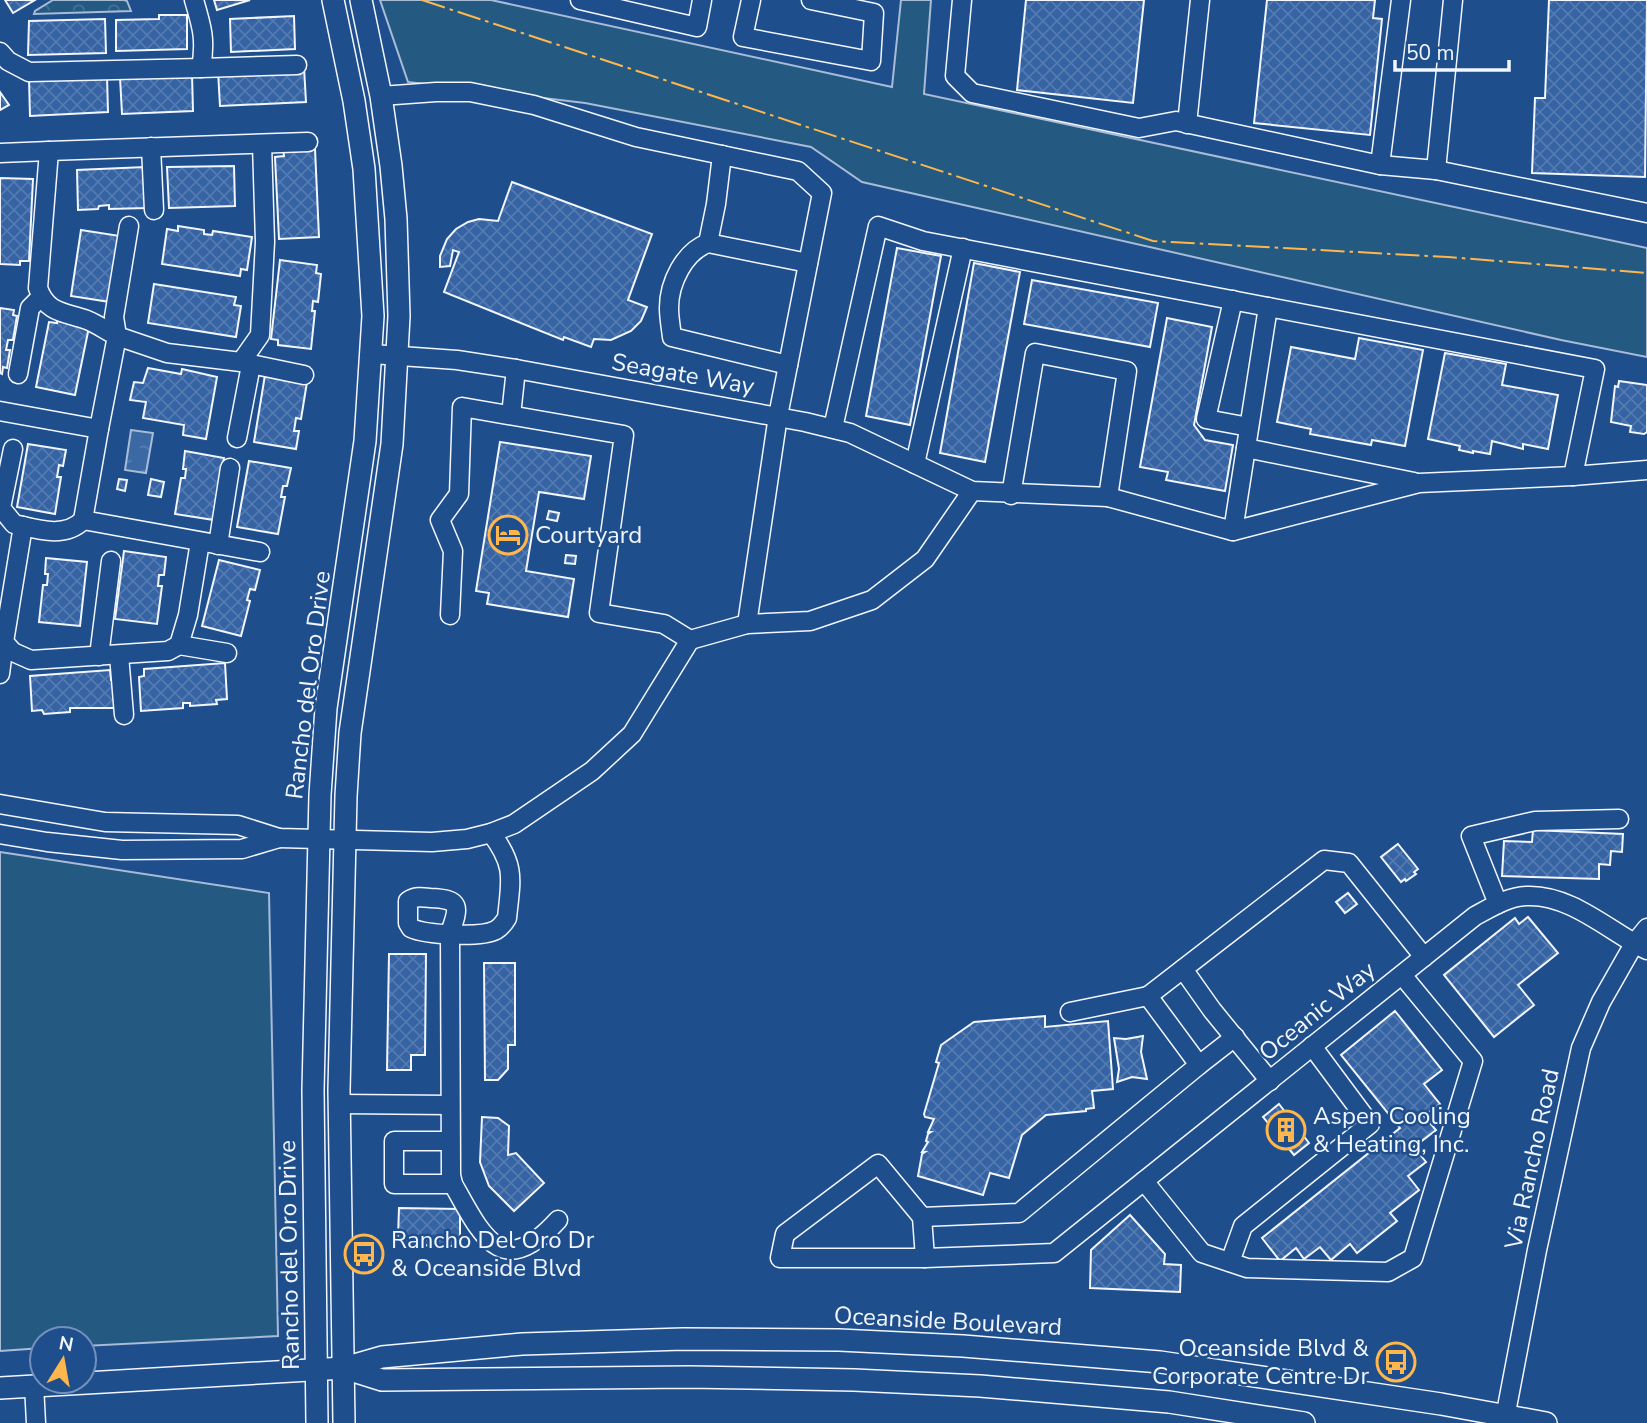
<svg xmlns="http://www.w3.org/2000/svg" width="1647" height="1423" font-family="'Nunito Sans',sans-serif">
  <defs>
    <pattern id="forest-crowns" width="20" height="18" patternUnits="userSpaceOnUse" patternTransform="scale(1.75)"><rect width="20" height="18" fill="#245a82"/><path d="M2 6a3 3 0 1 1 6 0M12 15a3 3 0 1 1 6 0" fill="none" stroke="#447295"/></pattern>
    <pattern id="water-ripples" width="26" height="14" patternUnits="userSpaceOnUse" patternTransform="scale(1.75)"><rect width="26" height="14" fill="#3b69a3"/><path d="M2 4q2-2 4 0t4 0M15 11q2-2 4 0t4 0" fill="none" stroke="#587fb1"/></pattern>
    <pattern id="building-cross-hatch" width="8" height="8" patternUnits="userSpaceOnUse" patternTransform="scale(1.75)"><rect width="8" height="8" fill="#3563a3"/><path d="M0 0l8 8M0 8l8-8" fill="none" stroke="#537ab1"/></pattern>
  </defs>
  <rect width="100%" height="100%" fill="#1f4e8c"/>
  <g fill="#245a82" stroke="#a8bbd7" stroke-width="2">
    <polygon points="380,0 491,0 892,87 901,0 931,0 924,94 1647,248 1647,357 1561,340 862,182 811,147 585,103 408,82"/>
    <polygon points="0,852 269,893 278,1336 84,1346 84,1339 42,1339 42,1348 0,1351"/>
  </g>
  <polygon fill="url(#forest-crowns)" stroke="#a8bbd7" stroke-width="2" points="53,0 124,0 127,1 131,11 34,14 35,11"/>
  <polygon fill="url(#water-ripples)" stroke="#a8bbd7" stroke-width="2" points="131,430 153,433 146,473 125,470"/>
  <g fill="url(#building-cross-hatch)" stroke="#f2f6ff" stroke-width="2">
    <polygon points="5,0 35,0 13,13"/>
    <polygon points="214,0 250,0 217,10"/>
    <polygon points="1026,0 1144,0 1133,103 1017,90"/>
    <polygon points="1267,0 1375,0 1373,18 1382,19 1370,135 1254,123"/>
    <polygon points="1549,0 1647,0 1645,177 1532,173 1535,98 1545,98"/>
    <polygon points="159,15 187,15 187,49 116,51 116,20 159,19"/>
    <polygon points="294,16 295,49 231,52 230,19"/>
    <polygon points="105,19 106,53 28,55 29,21"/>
    <polygon points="304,67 306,102 220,106 218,71"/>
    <polygon points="192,74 193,111 122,114 120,77"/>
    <polygon points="107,76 108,112 30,116 29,79"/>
    <polygon points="0,92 9,105 0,110"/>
    <polygon points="315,149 319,237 279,239 275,157 284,156 283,150"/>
    <polygon points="234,166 235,206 169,208 167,167"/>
    <polygon points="145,167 146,208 109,209 109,205 99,206 98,209 78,210 77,170"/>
    <polygon points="0,178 33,179 29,261 20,261 20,265 0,264"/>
    <polygon points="512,182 652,234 628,300 647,307 641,321 631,331 611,340 594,339 591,347 564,337 563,340 444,292 459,252 453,250 450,266 440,267 440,256 447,239 456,229 468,222 479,219 498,221"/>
    <polygon points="178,226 204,230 204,234 212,235 213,231 252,237 247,270 241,269 240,276 162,264 167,229 178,231"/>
    <polygon points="81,230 120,236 110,302 71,296"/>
    <polygon points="897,248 941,256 910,425 866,416"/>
    <polygon points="280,260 317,265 316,273 321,274 318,302 313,301 312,311 315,311 311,349 278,345 278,340 271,339"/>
    <polygon points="974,263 1020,272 985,462 940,453"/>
    <polygon points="1032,280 1158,303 1150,347 1024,324"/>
    <polygon points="154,284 236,297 234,305 241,306 236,337 148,323"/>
    <polygon points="0,308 14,310 13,315 17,316 13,340 8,340 6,350 10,350 7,368 3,367 2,374 0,373"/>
    <polygon points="1167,318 1212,327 1194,425 1205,440 1233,445 1225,491 1166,480 1168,472 1140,467"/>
    <polygon points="57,321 89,327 75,395 36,387 49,322 57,323"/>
    <polygon points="1359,338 1423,350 1405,446 1372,440 1371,445 1310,434 1311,429 1277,422 1291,347 1355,359"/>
    <polygon points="1445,353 1506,364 1502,385 1558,395 1548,449 1523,444 1523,449 1492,441 1490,454 1473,451 1473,453 1459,450 1460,446 1428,439"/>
    <polygon points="148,368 181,374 182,369 217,377 206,439 183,435 184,425 143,418 146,402 130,400 134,382 143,383"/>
    <polygon points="265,375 307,382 301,419 296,418 294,431 299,431 296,449 254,442"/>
    <polygon points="1619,381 1647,385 1647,432 1644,434 1630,432 1631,426 1611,422 1615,386 1618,387"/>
    <polygon points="500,442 591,456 584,499 539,492 526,571 574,579 568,617 487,604 489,593 476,591"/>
    <polygon points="28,444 66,450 63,466 59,465 57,477 61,477 55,514 17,507"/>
    <polygon points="185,451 224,458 214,520 175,514 181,478 185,478 186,469 183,469"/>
    <polygon points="249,461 291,468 287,486 283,486 281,497 285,497 278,534 237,527"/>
    <polygon points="119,479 127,480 125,491 117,489"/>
    <polygon points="151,479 164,482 161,497 148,495"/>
    <polygon points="549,511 559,513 557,521 547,519"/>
    <polygon points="124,551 166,557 164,575 159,575 158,586 162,586 157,624 115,619"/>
    <polygon points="566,555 576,556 575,564 565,563"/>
    <polygon points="46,558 87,562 80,626 39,622 43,585 47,585 48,574 45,574"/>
    <polygon points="219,560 260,570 255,590 250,589 247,600 250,601 241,636 202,626"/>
    <polygon points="225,663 227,699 216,700 217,704 190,706 190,703 183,703 183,708 141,711 139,677 144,676 144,669"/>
    <polygon points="110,670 111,680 114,680 116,708 70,708 70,712 44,714 42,710 32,711 30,676"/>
    <polygon points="1533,830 1623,834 1622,852 1611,851 1610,865 1599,864 1599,879 1502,876 1504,841 1532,842"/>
    <polygon points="1398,844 1418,869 1414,872 1416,874 1406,881 1405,879 1401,882 1381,857"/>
    <polygon points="1348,893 1357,904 1345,913 1336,902"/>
    <polygon points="1528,917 1558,953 1518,985 1534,1005 1494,1037 1444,975 1515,918 1519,924"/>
    <polygon points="389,954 426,954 425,1055 411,1055 411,1070 387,1070"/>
    <polygon points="484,963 515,963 515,1045 508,1045 508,1069 498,1080 485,1080"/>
    <polygon points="1395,1011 1442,1070 1424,1084 1440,1104 1424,1116 1436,1130 1414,1147 1426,1162 1408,1176 1419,1190 1390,1213 1397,1221 1357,1253 1350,1244 1331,1260 1320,1247 1304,1259 1296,1248 1280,1261 1262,1238 1400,1128 1341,1055"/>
    <polygon points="1045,1016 1045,1027 1108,1021 1113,1089 1092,1091 1094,1108 1086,1109 1086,1111 1046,1115 1022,1135 1009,1178 990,1173 983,1195 918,1176 922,1154 925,1152 922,1152 928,1142 926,1141 928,1134 931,1132 928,1132 934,1119 925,1117 924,1114 939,1063 936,1062 941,1045 974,1022"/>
    <polygon points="1143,1036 1141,1052 1147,1079 1132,1077 1117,1082 1119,1069 1114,1038 1126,1039"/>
    <polygon points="1279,1104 1309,1143 1294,1155 1263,1117"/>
    <polygon points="482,1117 498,1118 509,1126 508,1155 516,1153 544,1183 514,1211 489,1186 480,1162"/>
    <polygon points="399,1208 460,1209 460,1246 407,1245 398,1237"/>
    <polygon points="1130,1215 1165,1254 1164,1264 1181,1265 1180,1292 1090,1288 1091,1250"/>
  </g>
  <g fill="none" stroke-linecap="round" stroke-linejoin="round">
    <defs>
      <g id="minor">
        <polyline points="580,0 697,27 702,0"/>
        <polyline points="751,0 743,37 871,61 874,13 811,0"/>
        <polyline points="962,0 955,76 972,93 1139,128 1176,121 1380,165 1401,0"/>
        <path d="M0 52 8 61 29 72 201 68C206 40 202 27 194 0"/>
        <polyline points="201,68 297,65"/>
        <polyline points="381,96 436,92 470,92 534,105 636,137 798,171 822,193 778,416 747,624"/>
        <polyline points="1187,124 1200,0"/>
        <polyline points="151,147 154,210"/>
        <polyline points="0,153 49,151"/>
        <polyline points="1380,165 1436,170 1453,0"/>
        <polyline points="1436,170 1647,213"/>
        <polyline points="129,226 114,317 117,336 167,353 241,362 260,335 265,242 262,144"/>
        <polyline points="708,243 716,204 722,155"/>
        <polyline points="1233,300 1206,419 1249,427"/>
        <polyline points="372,354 457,360 516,369 805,422 850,433 972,491 1108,497 1233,531 1419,483 1573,476 1647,470"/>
        <polyline points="241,362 304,375"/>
        <path d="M788 365 672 337C671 328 669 318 669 308 669 283 684 252 708 243L808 263"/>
        <polyline points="18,374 30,308 41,297"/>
        <path d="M0 411 99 429 83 520C65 539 36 529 14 524L1 508 13 449"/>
        <polyline points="511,415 516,369"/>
        <polyline points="833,428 878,226 923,241 1268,307"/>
        <path d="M99 429 117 336C107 331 97 324 87 320 65 312 47 314 38 288L49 151 308 142"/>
        <polyline points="237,438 251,365"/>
        <polyline points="1246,448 1414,482"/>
        <polyline points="915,464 963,248"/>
        <polyline points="1011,495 1035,353 1127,371 1108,497"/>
        <polyline points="83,520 260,552"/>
        <polyline points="23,526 4,642 13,652 31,660 168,651 179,645 188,615 200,542"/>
        <polyline points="1233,531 1268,307 1595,369 1573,476"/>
        <polyline points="218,545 230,468"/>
        <polyline points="450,615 453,551 440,520 459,494 462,407 624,435 599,613 664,624 690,640 747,624 810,621 872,600 925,559 972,491"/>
        <polyline points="179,645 227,653"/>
        <polyline points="119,655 124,715"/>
        <polyline points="99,656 111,561"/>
        <polyline points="0,674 4,642"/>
        <polyline points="0,804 105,822 238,825 279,838 432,842 467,839 491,833 514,824 592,771 632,734 690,640"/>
        <path d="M491 833C516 866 511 879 507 918 504 923 501 927 496 930 481 938 426 935 411 928L408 923V901C415 896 422 897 430 898 462 899 459 907 450 933L451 1175 453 1184C482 1236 502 1282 558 1220"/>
        <polyline points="0,834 47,842 122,850 242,849 279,838"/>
        <polyline points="1498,904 1471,836 1535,821 1619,819"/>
        <polyline points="1183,969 1212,1010 1270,1081"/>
        <polyline points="1070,1012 1148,996"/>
        <polyline points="1235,1037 1199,1065 1148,996 1324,860 1349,863 1424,957"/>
        <path d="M1199 1065 1019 1213 922 1217 878 1164 785 1234 780 1258H925L1054 1253 1475 916C1490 908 1509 896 1527 896 1571 894 1610 932 1647 950"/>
        <polyline points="340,1104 450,1105"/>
        <polyline points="450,1141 394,1141 394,1184 453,1184"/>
        <polyline points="1144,1181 1202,1253 1247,1268 1388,1272 1413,1258 1473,1061 1402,975"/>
        <polyline points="922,1217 925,1258"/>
        <polyline points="1230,1262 1243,1226 1370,1124 1312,1046"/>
        <polyline points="34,1385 36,1423"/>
        <polyline points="1504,1423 1537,1250 1581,1048 1601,1002 1634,944 1647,928"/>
      </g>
      <g id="major">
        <polyline points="344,1368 382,1380 689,1377 854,1380 980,1386 1169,1402 1304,1423"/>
        <polyline points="0,1388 344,1368 382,1357 522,1344 683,1339 839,1340 963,1346 1160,1362 1441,1404 1546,1423"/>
        <polyline points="317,1423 313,1090 320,795 326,708 365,441 373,316 364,169 354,101 333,0"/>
        <polyline points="344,1423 339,1090 346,796 350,733 392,444 399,316 396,219 391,166 381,96 361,0"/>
      </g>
    </defs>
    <use href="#minor" stroke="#f2f6ff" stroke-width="21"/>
    <use href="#major" stroke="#f2f6ff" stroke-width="24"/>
    <use href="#minor" stroke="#1f4e8c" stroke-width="18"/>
    <use href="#major" stroke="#1f4e8c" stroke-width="21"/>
    <polyline stroke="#ffb74d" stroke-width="2" stroke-dasharray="24 5 3.5 5" stroke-linecap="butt" points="422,0 1153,241 1448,257 1647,273"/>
  </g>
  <defs>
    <symbol id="hotel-ring" viewBox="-11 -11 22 22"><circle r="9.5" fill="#1f4e8c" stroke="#ffb74d" stroke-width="1.5"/><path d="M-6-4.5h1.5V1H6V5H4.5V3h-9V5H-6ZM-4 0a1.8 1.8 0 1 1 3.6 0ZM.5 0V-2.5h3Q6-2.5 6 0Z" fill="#ffb74d"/></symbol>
    <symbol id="building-ring" viewBox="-11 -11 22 22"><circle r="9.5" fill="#1f4e8c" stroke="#ffb74d" stroke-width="1.5"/><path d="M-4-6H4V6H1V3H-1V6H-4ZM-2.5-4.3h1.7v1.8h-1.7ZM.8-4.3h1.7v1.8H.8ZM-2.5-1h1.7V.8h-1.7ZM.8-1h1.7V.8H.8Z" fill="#ffb74d"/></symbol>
    <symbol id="bus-ring" viewBox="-11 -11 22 22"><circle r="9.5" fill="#1f4e8c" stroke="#ffb74d" stroke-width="1.5"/><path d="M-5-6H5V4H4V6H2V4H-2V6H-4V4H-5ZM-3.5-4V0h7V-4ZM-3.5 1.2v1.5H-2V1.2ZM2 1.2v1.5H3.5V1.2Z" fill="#ffb74d"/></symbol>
  </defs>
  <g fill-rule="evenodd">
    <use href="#hotel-ring" x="486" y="513" width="44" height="44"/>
    <use href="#building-ring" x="1264" y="1108" width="44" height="44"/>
    <use href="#bus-ring" x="342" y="1232" width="44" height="44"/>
    <use href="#bus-ring" x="1374" y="1340" width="44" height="44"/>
  </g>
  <g text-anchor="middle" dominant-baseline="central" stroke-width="5" stroke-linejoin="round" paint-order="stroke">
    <g font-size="24" fill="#f2f6ff" stroke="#1f4e8c">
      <text transform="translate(683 374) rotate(10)">Seagate Way</text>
      <text transform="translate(308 685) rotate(-83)">Rancho del Oro Drive</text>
      <text transform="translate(1317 1011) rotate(-39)">Oceanic Way</text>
      <text transform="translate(1532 1159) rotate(-78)">Via Rancho Road</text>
      <text transform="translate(289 1255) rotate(-91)">Rancho del Oro Drive</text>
      <text transform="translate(948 1321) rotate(3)">Oceanside Boulevard</text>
    </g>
    <g font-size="24" fill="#f2f6ff" stroke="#1f4e8c" text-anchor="start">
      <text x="535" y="535">Courtyard</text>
      <text x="1313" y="1116">Aspen Cooling<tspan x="1313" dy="28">&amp; Heating, Inc.</tspan></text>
      <text x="391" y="1240">Rancho Del Oro Dr<tspan x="391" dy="28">&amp; Oceanside Blvd</tspan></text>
      <text x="1369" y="1348" text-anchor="end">Oceanside Blvd &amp;<tspan x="1369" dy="28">Corporate Centre Dr</tspan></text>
    </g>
  </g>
  <g transform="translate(63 1360) rotate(11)"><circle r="33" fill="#1f4e8c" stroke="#7391ba" stroke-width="2"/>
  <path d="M0-5L12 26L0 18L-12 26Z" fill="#ffb74d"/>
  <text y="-10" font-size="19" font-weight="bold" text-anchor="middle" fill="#f2f6ff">N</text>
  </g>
  <path d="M1395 60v10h114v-10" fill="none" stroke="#f2f6ff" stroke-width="3.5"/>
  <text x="1406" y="60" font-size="21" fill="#f2f6ff" stroke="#1f4e8c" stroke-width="5" paint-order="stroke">50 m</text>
</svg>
